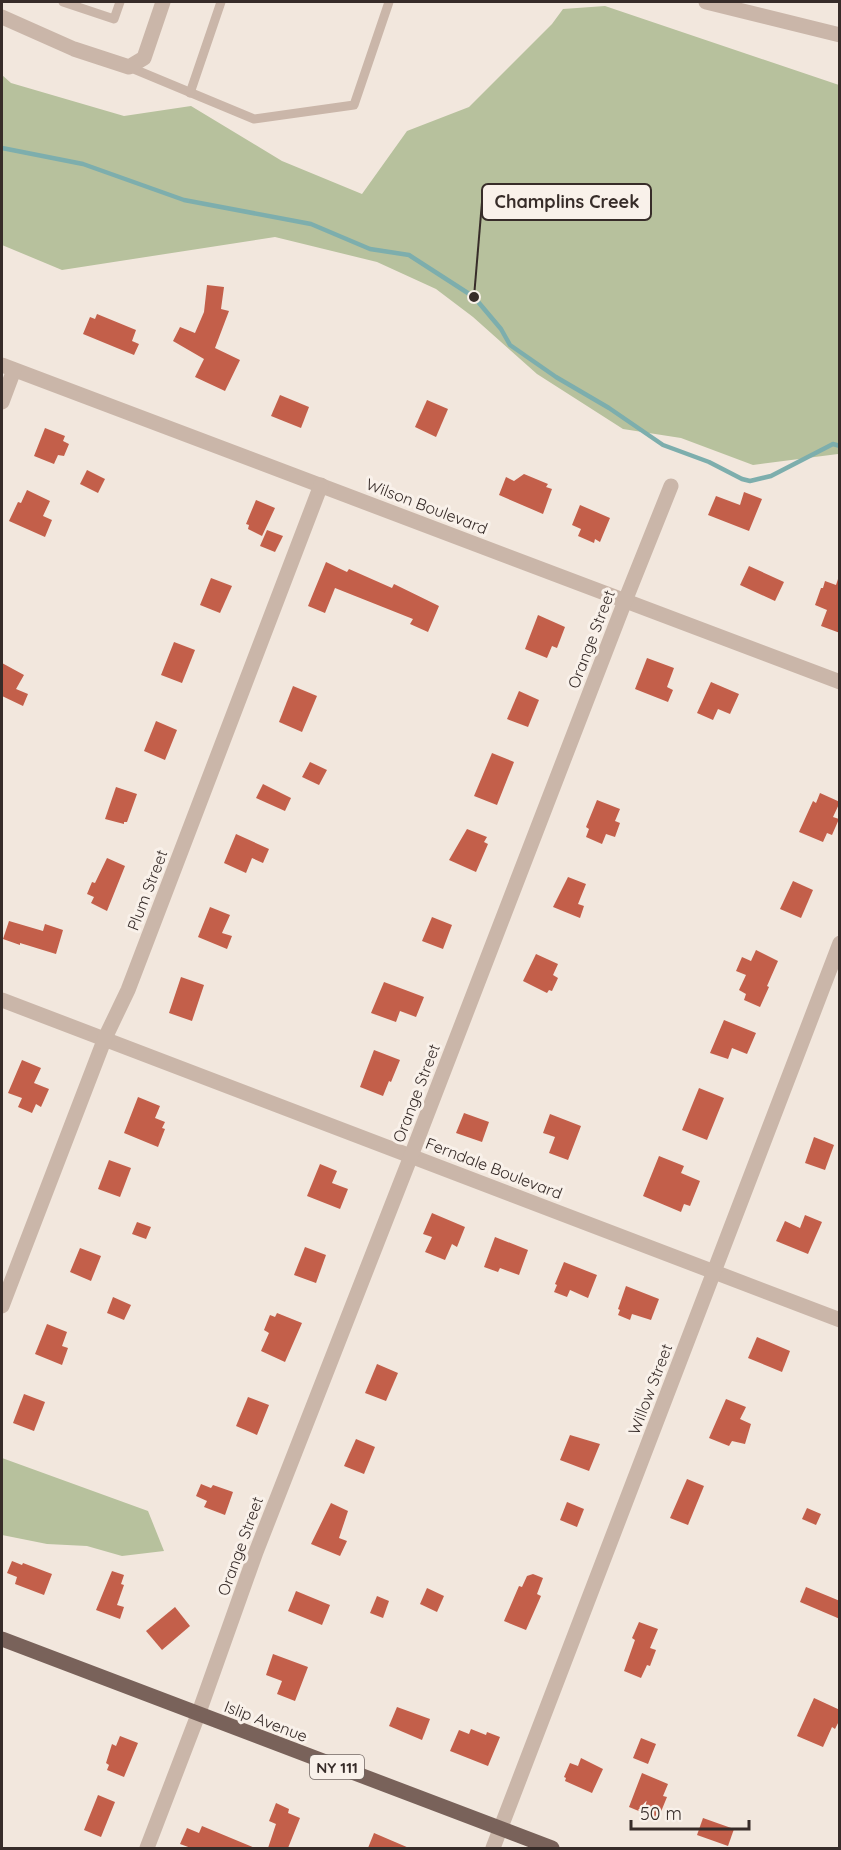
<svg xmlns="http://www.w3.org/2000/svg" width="841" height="1850" font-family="Quicksand,sans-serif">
  <rect width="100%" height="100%" fill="#f2e7dd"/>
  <g fill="#b7c19d">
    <polygon points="605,6 839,85 840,453 838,454 753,465 681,438 623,429 537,374 473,317 436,289 377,262 275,237 62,270 2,245 2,75 11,83 124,116 191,106 282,161 362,194 407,131 469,107 552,24 563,9"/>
    <polygon points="2,1458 148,1511 164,1551 122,1556 87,1546 47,1544 2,1535"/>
  </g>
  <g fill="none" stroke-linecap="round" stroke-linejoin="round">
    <polyline stroke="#7daead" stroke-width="4.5" points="2,148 83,164 184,200 311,224 370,249 409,255 474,297 501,329 510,345 556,377 609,408 663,445 709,462 742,479 750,481 771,476 833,444 840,446"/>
  </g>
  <g fill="#c35f4a">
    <polygon points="207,285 224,287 221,309 229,311 215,348 240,360 225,391 195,377 204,359 173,341 180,327 195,333 204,312"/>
    <polygon points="97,314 136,330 132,341 139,344 134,355 83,334 90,317 95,319"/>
    <polygon points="280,395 309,407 301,428 271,416"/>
    <polygon points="427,400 448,409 436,437 415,427"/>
    <polygon points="45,428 65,436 63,441 69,444 64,456 58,455 54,464 34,456"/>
    <polygon points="87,470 105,479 98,493 80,484"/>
    <polygon points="524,474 548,484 546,487 552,489 543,514 499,495 506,477 514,481"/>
    <polygon points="27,490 50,501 43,516 52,520 45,537 9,521 18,502 21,503"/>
    <polygon points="744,492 762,499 749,531 708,515 716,496 740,505"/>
    <polygon points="256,500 275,508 262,536 248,529 249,525 246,524"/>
    <polygon points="580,505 610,518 600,542 595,539 594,543 578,536 581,529 572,525"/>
    <polygon points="267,530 283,536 275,552 260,546"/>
    <polygon points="326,562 347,572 349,569 392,588 394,584 439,606 428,632 410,624 413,619 335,588 325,613 308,606"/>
    <polygon points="749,566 784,582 775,601 740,585"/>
    <polygon points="211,578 232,586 220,613 200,605"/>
    <polygon points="838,579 840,579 840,633 821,626 827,610 815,605 821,588 823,588 825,581 836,585"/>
    <polygon points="538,615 565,627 557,648 552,646 547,658 525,649"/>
    <polygon points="174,642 195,650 182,683 161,675"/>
    <polygon points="647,658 674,668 667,687 673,690 668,702 635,689"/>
    <polygon points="2,663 24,675 16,689 28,694 23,706 2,696"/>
    <polygon points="711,682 739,694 730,714 718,709 713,720 697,713"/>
    <polygon points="293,686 317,696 302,732 279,722"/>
    <polygon points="519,691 539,700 528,727 507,719"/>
    <polygon points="156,721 177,730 165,760 144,751"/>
    <polygon points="492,753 514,762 497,805 474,796"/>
    <polygon points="310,762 327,770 319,785 302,777"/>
    <polygon points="263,784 291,798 285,811 256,798"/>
    <polygon points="116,787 137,794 127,822 124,822 124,824 105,819"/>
    <polygon points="820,793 840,802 833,817 839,819 832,835 827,833 823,842 799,832 813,801 816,803"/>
    <polygon points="597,800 620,809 615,821 620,823 615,837 606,834 602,844 586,837 589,829 586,827"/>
    <polygon points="467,829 487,837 484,842 488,844 476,872 449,860"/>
    <polygon points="236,834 269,849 263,863 252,858 246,873 224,863"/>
    <polygon points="107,858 125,866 107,911 91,903 94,897 87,894 92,882 95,883"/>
    <polygon points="568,877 586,884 578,904 584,906 580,918 553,907"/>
    <polygon points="793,881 813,890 801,918 780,909"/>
    <polygon points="210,907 230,915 222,933 232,936 227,949 198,937"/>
    <polygon points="432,917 452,925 443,949 422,941"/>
    <polygon points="9,921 43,931 45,924 63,930 56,954 20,943 20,945 3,939"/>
    <polygon points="756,950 778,961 767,986 769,987 760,1007 744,1000 746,994 739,990 746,975 736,971 742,957 751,961"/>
    <polygon points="536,954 558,964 553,975 558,978 552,991 549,990 547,993 523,981"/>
    <polygon points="181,977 204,985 192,1021 169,1013"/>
    <polygon points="384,982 424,997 416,1017 400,1011 396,1022 371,1013"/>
    <polygon points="724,1020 756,1033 747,1054 732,1048 728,1059 710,1053"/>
    <polygon points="374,1050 400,1060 391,1082 389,1081 383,1096 360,1087"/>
    <polygon points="22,1060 41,1068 34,1083 49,1089 41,1107 36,1104 32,1113 18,1107 22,1098 8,1093"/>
    <polygon points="699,1088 724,1098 707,1140 682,1130"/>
    <polygon points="138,1097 160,1106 155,1118 165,1122 162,1128 165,1129 158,1147 124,1133"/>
    <polygon points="464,1113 489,1122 482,1142 456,1133"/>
    <polygon points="550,1114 581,1126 568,1160 549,1153 555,1137 543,1133"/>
    <polygon points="814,1137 834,1145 825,1170 805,1163"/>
    <polygon points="659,1156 684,1166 681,1173 700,1181 690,1206 684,1204 681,1212 643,1196"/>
    <polygon points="109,1160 131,1168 120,1197 98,1189"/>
    <polygon points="320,1164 337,1171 332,1183 348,1189 340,1209 307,1196"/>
    <polygon points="432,1213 465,1227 457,1247 452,1244 445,1260 425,1252 432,1237 423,1234"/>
    <polygon points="805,1215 822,1222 808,1254 776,1241 785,1221 800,1228"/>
    <polygon points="137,1222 151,1227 146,1239 132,1234"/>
    <polygon points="495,1237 528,1250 519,1275 500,1268 498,1272 484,1267"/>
    <polygon points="305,1247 326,1255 316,1283 294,1275"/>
    <polygon points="80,1248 101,1256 91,1281 70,1272"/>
    <polygon points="564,1262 597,1275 588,1298 570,1290 567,1297 554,1292 557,1285 555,1284"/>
    <polygon points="626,1286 659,1299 651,1320 632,1314 630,1320 618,1315 620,1310 618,1309"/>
    <polygon points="113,1297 131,1305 124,1320 107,1313"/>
    <polygon points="277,1313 302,1323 285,1362 261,1351 269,1333 264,1330 270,1315 275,1317"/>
    <polygon points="47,1324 67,1332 62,1346 68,1348 62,1365 35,1354"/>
    <polygon points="757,1337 790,1351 782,1372 748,1358"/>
    <polygon points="377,1364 398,1373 386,1401 365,1393"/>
    <polygon points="24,1394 45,1402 34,1431 13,1423"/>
    <polygon points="248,1397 269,1405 257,1435 236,1426"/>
    <polygon points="726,1399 746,1407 740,1419 751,1424 745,1444 732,1441 729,1446 709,1438"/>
    <polygon points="570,1435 600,1444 589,1471 560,1460"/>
    <polygon points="356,1439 375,1447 364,1474 344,1466"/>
    <polygon points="687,1479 704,1486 688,1525 670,1518"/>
    <polygon points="201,1484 211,1488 213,1485 233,1492 225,1515 204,1507 207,1501 196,1496"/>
    <polygon points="567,1502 584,1509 577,1527 560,1520"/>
    <polygon points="331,1503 348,1511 339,1538 347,1541 340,1556 311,1544"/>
    <polygon points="807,1508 821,1514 816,1525 802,1519"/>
    <polygon points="12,1561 22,1565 23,1563 52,1574 44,1595 15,1584 17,1577 7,1573"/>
    <polygon points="112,1571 124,1575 121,1584 124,1585 117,1605 124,1607 120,1619 96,1610"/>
    <polygon points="533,1574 543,1578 537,1594 541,1596 526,1630 504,1621 519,1586 522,1587 527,1576"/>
    <polygon points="806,1587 840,1601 840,1619 800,1602"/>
    <polygon points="427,1588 444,1596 437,1612 420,1604"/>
    <polygon points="296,1591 330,1605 322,1625 288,1611"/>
    <polygon points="377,1596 389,1601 383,1618 370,1613"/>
    <polygon points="175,1607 190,1626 162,1650 146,1631"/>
    <polygon points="639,1622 658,1629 650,1648 656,1650 650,1666 647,1665 641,1678 624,1671 635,1640 632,1638"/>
    <polygon points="273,1654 308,1667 295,1701 277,1694 282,1681 266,1675"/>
    <polygon points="814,1698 840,1710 840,1719 835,1729 832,1727 823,1747 797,1736"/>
    <polygon points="397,1707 430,1719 422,1740 389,1726"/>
    <polygon points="471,1729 486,1735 487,1732 500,1737 488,1766 450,1751 459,1730 469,1734"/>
    <polygon points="120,1736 138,1743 124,1777 107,1770 109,1765 106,1763 112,1744 116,1746"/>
    <polygon points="641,1738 656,1744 648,1764 633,1758"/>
    <polygon points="581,1758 603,1769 592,1793 565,1781 566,1778 564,1777 570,1763 578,1766"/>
    <polygon points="642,1773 668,1784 663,1796 667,1797 658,1819 629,1807"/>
    <polygon points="98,1795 115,1802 101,1837 84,1830"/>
    <polygon points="276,1803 289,1809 288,1813 300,1818 288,1848 268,1848 276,1824 269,1821"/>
    <polygon points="703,1818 734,1829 728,1846 697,1835"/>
    <polygon points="202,1826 255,1848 191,1848 180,1844 187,1828 199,1833"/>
    <polygon points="374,1833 409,1848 368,1848"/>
  </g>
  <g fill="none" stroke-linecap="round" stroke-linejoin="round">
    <g stroke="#cab6a9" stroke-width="9">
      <polyline points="63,2 114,19 120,2"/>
      <polyline points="129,67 254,119 354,105 389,2"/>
      <polyline points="190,93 221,2"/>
    </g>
    <g stroke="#cab6a9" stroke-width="15">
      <polyline points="706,2 840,35"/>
      <polyline points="2,17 74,49 129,67 144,58 163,2"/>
      <polyline points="2,365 840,682"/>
      <polyline points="2,402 14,370"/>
      <polyline points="2,1000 840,1320"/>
      <polyline points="2,1306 105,1038 128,990 321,485"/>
      <polyline points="147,1848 198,1715 256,1552 411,1156 625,601 671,486"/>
      <polyline points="493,1848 840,943"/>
    </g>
    <polyline stroke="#79625a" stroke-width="15" points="2,1639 552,1848"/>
  </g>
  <g text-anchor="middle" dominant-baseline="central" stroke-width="6" stroke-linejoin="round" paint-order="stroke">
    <rect fill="#f9f1ea" stroke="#716763" stroke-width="1.5" x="310" y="1755" width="54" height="24" rx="4.5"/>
    <g font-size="15" font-weight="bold" fill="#372c29">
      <text x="337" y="1767">NY 111</text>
    </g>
    <g font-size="16" fill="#372c29" stroke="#f9f1ea">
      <text transform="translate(427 506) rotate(21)">Wilson Boulevard</text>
      <text transform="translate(591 639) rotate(-69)">Orange Street</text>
      <text transform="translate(147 890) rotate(-69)">Plum Street</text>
      <text transform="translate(416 1093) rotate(-69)">Orange Street</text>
      <text transform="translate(494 1168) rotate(21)">Ferndale Boulevard</text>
      <text transform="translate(650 1389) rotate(-69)">Willow Street</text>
      <text transform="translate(240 1546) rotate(-70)">Orange Street</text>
      <text transform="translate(266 1721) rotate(21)">Islip Avenue</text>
    </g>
  </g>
  <path fill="none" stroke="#372c29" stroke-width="2" d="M474 297L482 202"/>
  <circle fill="#372c29" stroke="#f9f1ea" stroke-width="2" cx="474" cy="297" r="6"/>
  <rect fill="#f9f1ea" stroke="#372c29" stroke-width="2" x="482" y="184" width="169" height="36" rx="6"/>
  <g font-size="18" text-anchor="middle" font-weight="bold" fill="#372c29">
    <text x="567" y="208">Champlins Creek</text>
  </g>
  <rect width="841" height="1850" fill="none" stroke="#372c29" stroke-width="6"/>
  <path d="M631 1820v9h118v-9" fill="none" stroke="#372c29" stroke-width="3"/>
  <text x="640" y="1820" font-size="18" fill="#372c29" stroke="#f9f1ea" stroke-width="4.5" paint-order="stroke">50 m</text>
</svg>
